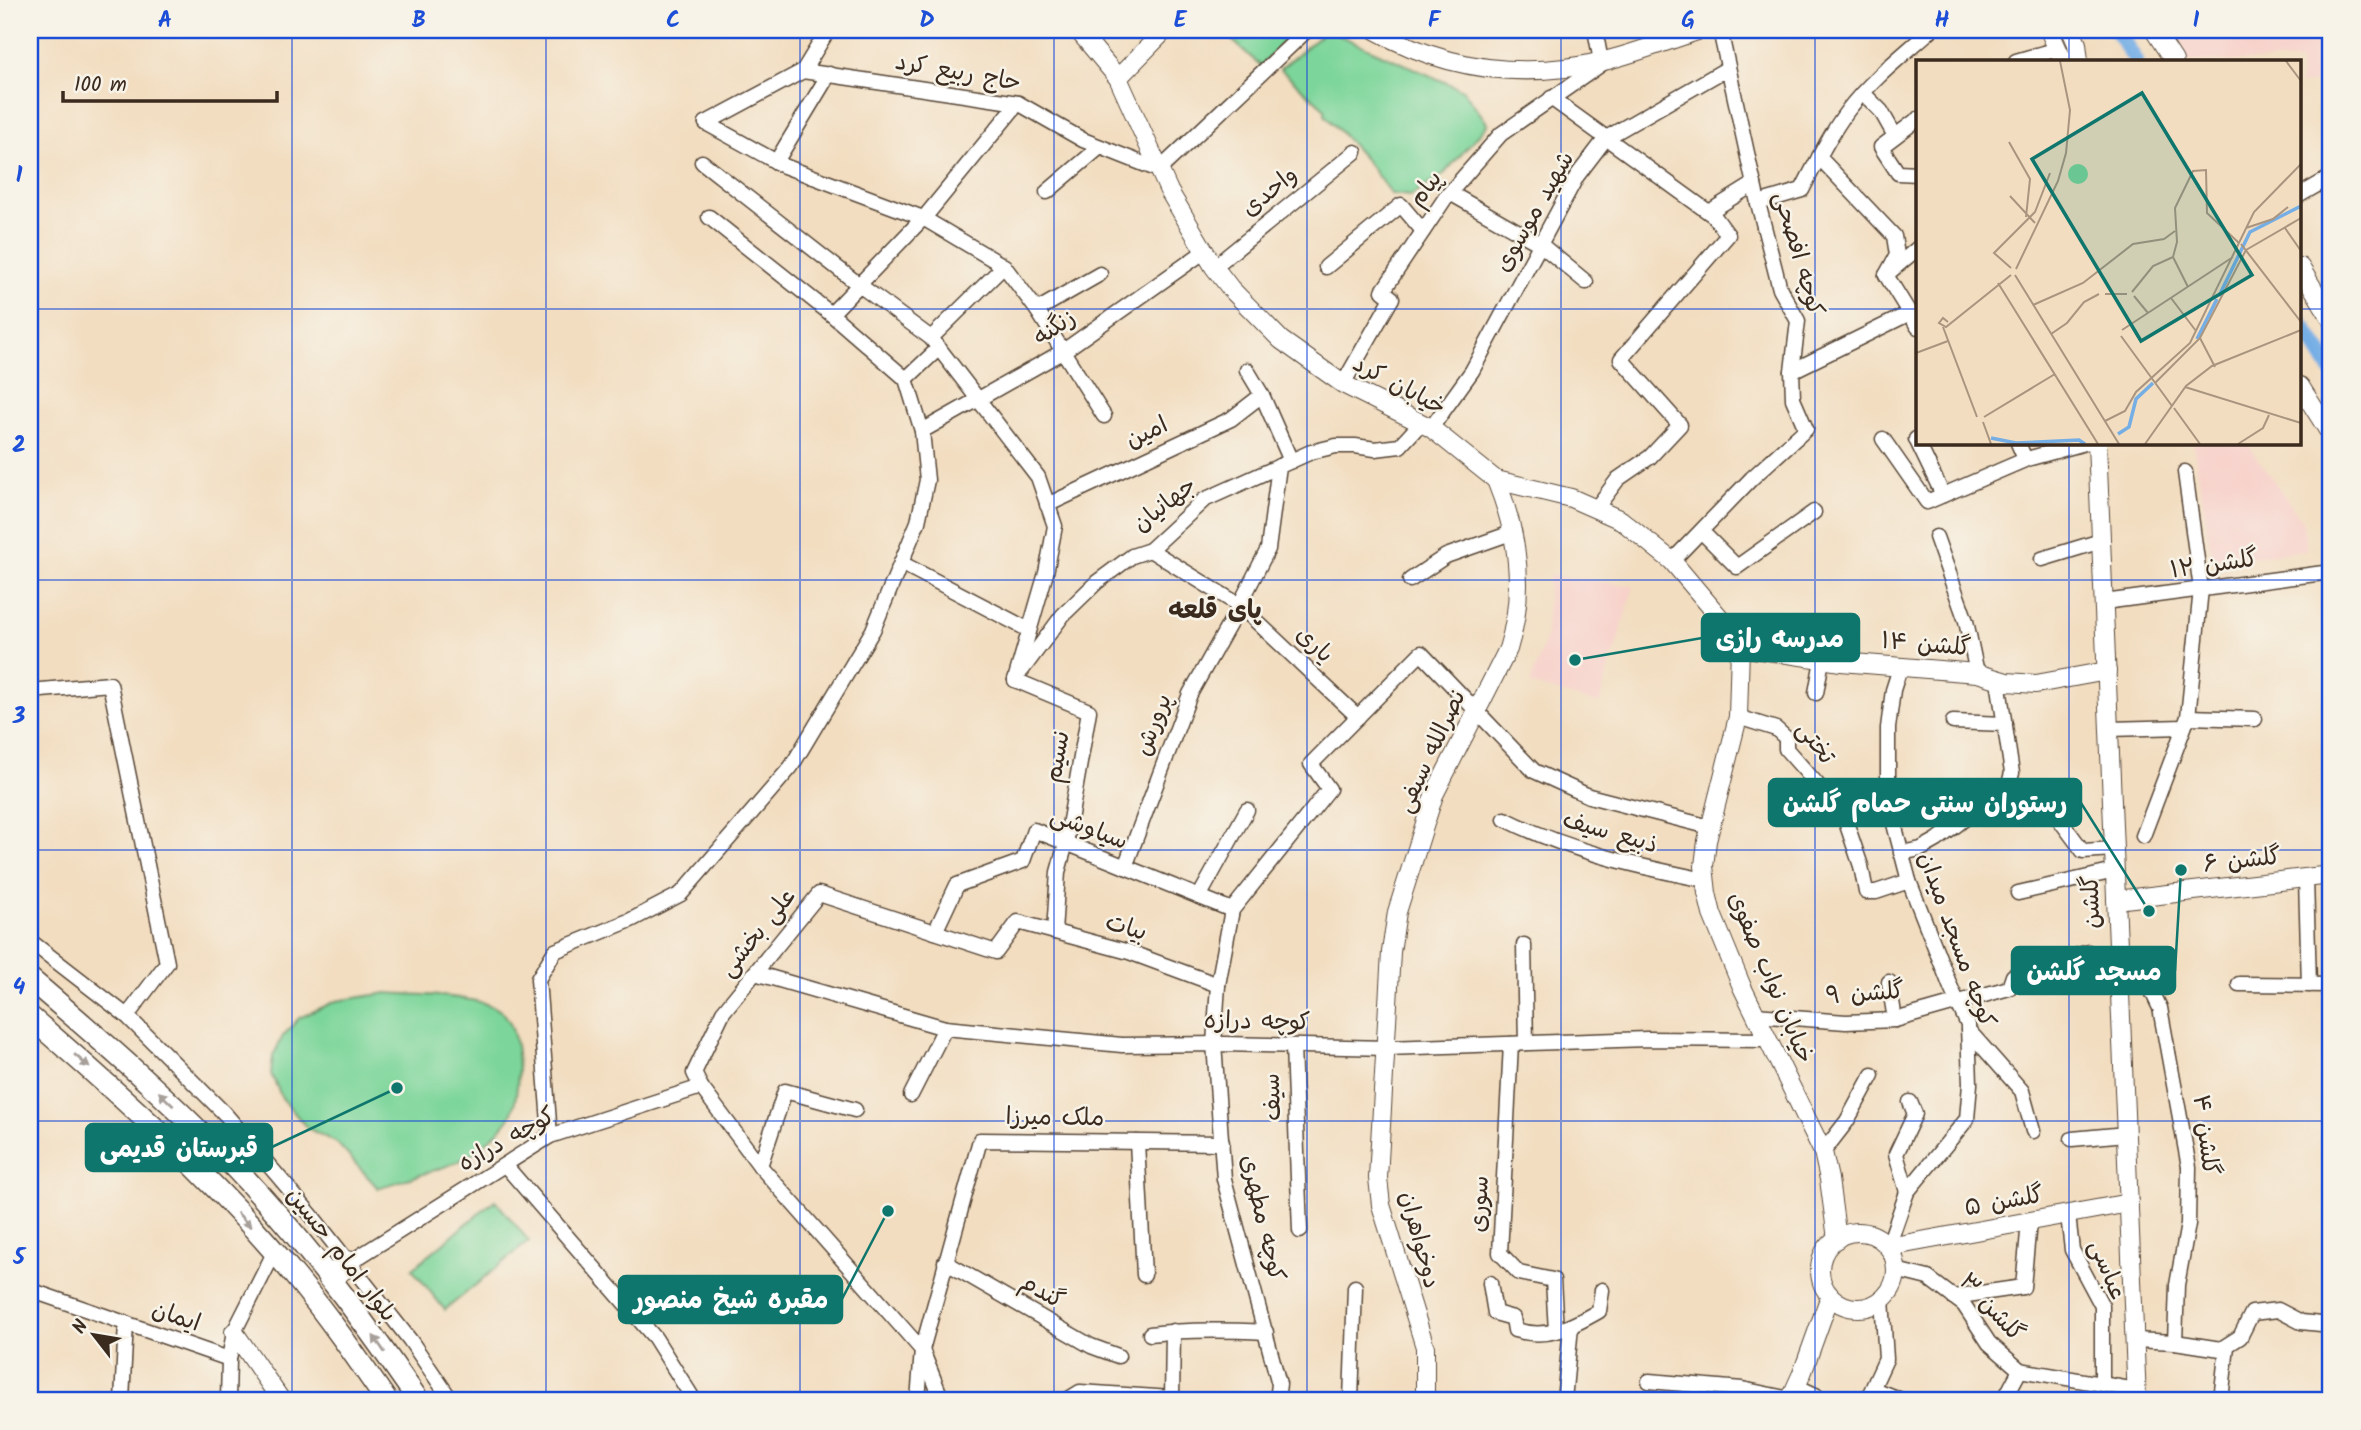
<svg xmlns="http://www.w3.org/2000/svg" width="2361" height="1430" font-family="Kalam,'Playpen Sans Arabic',sans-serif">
  <rect width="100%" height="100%" fill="#f7f3e8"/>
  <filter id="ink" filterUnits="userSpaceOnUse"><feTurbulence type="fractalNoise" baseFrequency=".0143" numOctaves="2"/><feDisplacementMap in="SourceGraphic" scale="14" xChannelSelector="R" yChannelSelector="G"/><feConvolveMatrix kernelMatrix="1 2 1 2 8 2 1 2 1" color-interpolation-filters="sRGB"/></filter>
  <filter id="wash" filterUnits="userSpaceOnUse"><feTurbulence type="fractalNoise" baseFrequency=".00686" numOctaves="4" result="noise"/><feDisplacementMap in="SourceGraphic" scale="28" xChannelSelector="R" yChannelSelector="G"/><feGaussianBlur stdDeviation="1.57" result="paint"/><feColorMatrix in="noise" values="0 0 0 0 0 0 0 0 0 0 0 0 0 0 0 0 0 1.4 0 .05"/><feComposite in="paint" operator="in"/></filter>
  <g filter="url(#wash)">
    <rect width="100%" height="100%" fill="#f2ddc0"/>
    <g fill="#f7d0c9">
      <polygon points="2173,30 2331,30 2331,79 2300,85 2300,61 2189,61"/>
      <polygon points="2193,443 2247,443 2303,522 2307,550 2213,562"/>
      <polygon points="1549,575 1634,586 1599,704 1530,684 1546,637"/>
    </g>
    <g fill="#7bd59a" stroke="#5b805c" stroke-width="2">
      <polygon points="1221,30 1294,30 1261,66"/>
      <polygon points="1327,30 1463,90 1488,124 1443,175 1411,196 1391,194 1364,158 1325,115 1325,109 1280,69"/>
      <path d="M387 993C415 995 480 994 502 1012 522 1028 522 1100 508 1120 499 1132 485 1144 473 1153 455 1167 401 1180 378 1188L337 1143 307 1128 282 1098 271 1074 273 1056 283 1036 299 1018 336 1001Z"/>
      <polygon points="495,1200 529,1241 445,1310 412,1269"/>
    </g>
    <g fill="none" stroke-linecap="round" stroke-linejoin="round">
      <g stroke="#74aee5" stroke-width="16">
        <polyline points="2116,30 2136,61"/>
        <polyline points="2300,321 2331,370"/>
      </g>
    </g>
  </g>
  <g filter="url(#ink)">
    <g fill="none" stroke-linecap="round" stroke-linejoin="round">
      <defs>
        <g id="minor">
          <polyline points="1595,30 1601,61"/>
          <polyline points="2016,61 2058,49"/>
          <polyline points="803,71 828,30"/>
          <polyline points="1864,94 1881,111 1895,136"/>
          <polyline points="1551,98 1714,216 1728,235 1621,359 1680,425 1650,457 1618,479 1597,507"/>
          <polyline points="1918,119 1881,147 1898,173 1918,174"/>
          <polyline points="706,123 803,71 1018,103 1083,140 1159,170 1307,30"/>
          <polyline points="706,123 784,166 923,218 1004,266 1037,310 1104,416"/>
          <polyline points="1819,157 1894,236 1897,255 1886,275"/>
          <polyline points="702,162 858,284 931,338 1038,477 1055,526 1046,573 1015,680"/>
          <polyline points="776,162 829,74"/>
          <polyline points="1047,192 1100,147"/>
          <polyline points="1450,193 1540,244 1586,282"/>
          <polyline points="2300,195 2331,177"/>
          <path d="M1758 203 1802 190C1816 163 1830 134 1848 110 1871 80 1903 55 1931 30"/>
          <polyline points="1709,212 1754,184"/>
          <polyline points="1918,248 1886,275 1918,327"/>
          <polyline points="1214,267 1355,152"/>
          <polyline points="1326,267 1401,205 1423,231"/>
          <polyline points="1037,310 1100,274"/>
          <polyline points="831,314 928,213 1018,103"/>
          <polyline points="931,338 1004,266"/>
          <polyline points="1247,370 1262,395 1291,461"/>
          <polyline points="1792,371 1910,313"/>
          <polyline points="906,379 939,348"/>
          <polyline points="1343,384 1392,298 1383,291 1446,197 1501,134 1603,63"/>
          <polyline points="1431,428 1472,371 1577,176 1606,138 1728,68"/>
          <polyline points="922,431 1062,352 1205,251"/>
          <polyline points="1883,439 1927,502 2027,459 2085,443"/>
          <polyline points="1916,439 1943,495"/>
          <polyline points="2018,443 2025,459"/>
          <polyline points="1047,505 1231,419 1262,395"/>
          <polyline points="1702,532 1737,567 1814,512"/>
          <polyline points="1936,537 1966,621 1977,673"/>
          <polyline points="1150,550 1239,605 1358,717"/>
          <polyline points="2042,559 2101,541"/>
          <polyline points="1672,561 1752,478 1806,429 1793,399 1792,371 1798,321 1780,289 1758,203 1720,30"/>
          <polyline points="901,563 1029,630"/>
          <polyline points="1410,580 1446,556 1514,532"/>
          <polyline points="2104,602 2331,572"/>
          <polyline points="1022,670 1063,615 1097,582 1132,556 1150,550 1204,500 1311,452 1336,446 1355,446 1375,449 1400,446 1421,423"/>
          <polyline points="1015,680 1089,711 1066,843 1058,872 1054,932"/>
          <polyline points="30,691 110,684 167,963 127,1016"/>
          <polyline points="1816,693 1822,660"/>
          <polyline points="1738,717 1776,729 1786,738 1786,749 1816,783 1846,822 1861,866 1866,892 1876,892 1909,881"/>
          <polyline points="2188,717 2255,719"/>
          <polyline points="1953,722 2005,724"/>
          <polyline points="2109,729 2184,727"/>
          <polyline points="1994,803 2009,784 2012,773 1998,680"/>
          <path d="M1505 819C1569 851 1636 866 1705 880"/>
          <polyline points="2143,836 2188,717 2201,589 2185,472"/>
          <polyline points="1901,853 1921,849 1937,840 1976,810 1994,803 2054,812 2083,851 2114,849"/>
          <polyline points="1125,867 1190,694 1235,614 1268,549 1279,466"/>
          <polyline points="2306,879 2309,985"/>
          <polyline points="2018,893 2115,871"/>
          <polyline points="1199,897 1247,810"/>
          <polyline points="935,932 957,885 1023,861 1034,830 1232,910"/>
          <polyline points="30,941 127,1016 226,1115 312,1216 410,1340 451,1400"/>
          <polyline points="1524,945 1526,1043"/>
          <polyline points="2118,953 2138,962 2160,1008 2189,1167 2188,1224 2177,1285 2175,1342"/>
          <polyline points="755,973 945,1028 1122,1045 1224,1044 1387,1048 1647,1039 1767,1040"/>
          <polyline points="1889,982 1895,1020"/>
          <polyline points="2239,984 2331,985"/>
          <polyline points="1755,1015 1846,1022 1895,1020 2009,988 2013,976 2088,952"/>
          <polyline points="1968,1030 2022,1091 2033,1131"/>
          <polyline points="1511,1044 1500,1253 1519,1273 1553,1280 1556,1331"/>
          <polyline points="1293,1046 1300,1231"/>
          <polyline points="911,1095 945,1028"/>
          <polyline points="550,1136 538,979 555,951 631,920 681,894 791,767 873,630 918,522 927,480 922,431 906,379 831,314 709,217"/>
          <polyline points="2072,1139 2126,1134"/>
          <polyline points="1137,1142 1144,1275"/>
          <polyline points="1823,1152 1847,1121 1872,1075"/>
          <polyline points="505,1165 655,1338 694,1400"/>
          <polyline points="760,1166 785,1091 855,1110"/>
          <polyline points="1907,1192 1896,1154 1915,1114 1910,1102"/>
          <polyline points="2068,1215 2072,1250 2102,1306 2102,1384"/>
          <polyline points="1888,1247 1907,1192 1967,1119 1970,1084 1968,1025 1951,988 1909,881 1888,801 1888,728 1893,690 1900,668"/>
          <polyline points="945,1262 1091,1346 1118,1356"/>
          <polyline points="349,1263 550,1136 701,1087"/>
          <polyline points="1896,1270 1928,1278 1964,1305 1989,1343 2020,1370 2136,1390"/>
          <path d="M1490 1283 1495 1313 1513 1318 1515 1330C1548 1340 1571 1327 1599 1311L1602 1290"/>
          <polyline points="30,1290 229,1359"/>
          <polyline points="1953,1297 2023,1287 2029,1222"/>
          <path d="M1150 1334C1188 1329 1227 1330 1266 1332"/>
          <polyline points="2134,1340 2175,1342 2221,1349 2240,1337 2252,1313 2278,1310 2301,1322 2331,1325"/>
          <polyline points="1649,1381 1742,1389 1790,1399"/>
          <polyline points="1796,1386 1826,1400"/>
          <polyline points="1873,1389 1901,1400"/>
          <polyline points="122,1400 126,1323"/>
          <polyline points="228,1400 229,1359 234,1332 274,1253"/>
          <polyline points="918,1400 922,1350 980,1140 1222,1143"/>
          <polyline points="942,1400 922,1350 760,1166 701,1087 694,1073 723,1012 819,894 996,952 1018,922 1129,952 1218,985"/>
          <polyline points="1067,1400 1080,1392 1172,1398"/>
          <polyline points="1172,1400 1173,1331"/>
          <polyline points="1277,1400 1279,1384 1224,1179 1214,1044 1218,985 1232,910 1329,789 1311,764 1421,653 1534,771 1589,796 1710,827"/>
          <polyline points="1351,1400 1355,1287"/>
          <polyline points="1564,1400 1571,1326"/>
          <polyline points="1867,1400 1886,1359 1882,1299"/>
          <polyline points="2004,1400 2020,1370"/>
          <polyline points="2221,1400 2227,1346"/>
        </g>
        <g id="tertiary">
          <polyline points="1078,30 1118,78 1169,191 1214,267 1231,289 1281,340 1343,384 1431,428 1496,480 1571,498 1621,520 1672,561 1721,619 1740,647"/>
          <path d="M1375 30C1448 71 1527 80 1608 60 1639 52 1670 40 1700 30"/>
          <polyline points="2049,30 2063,61"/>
          <polyline points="2071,30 2077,44 2079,61"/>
          <polyline points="2154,30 2174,61"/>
          <polyline points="1118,78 1165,30"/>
          <polyline points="2300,267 2331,318"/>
          <polyline points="2300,386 2331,435"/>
          <polyline points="2097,443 2137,1400"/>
          <polyline points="1740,647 1738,717 1707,841 1704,866 1707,893 1712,914 1742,987 1823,1152 1829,1179 1837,1239"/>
          <polyline points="1740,647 1841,662 1977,673 2007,682 2036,684 2107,671"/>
          <polyline points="2116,900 2331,875"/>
          <circle cx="1858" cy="1270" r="38"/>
          <polyline points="1888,1247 2129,1203"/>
          <polyline points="234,1332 281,1400"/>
          <path d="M1425 1400V1347L1381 1205 1378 1178 1391 952 1397 912 1434 795 1508 649C1526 592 1518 534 1496 480"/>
          <polyline points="1790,1400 1803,1371 1830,1296"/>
        </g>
        <g id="secondary">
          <path d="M30 979C111 1048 191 1118 262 1197 320 1261 370 1330 418 1400"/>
          <path d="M30 1017C123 1097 217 1181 295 1276 328 1316 357 1358 386 1400"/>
        </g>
        <polyline id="primary" points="330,1278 349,1263"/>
      </defs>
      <use href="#minor" stroke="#564536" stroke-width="17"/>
      <use href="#tertiary" stroke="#564536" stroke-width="20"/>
      <use href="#secondary" stroke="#564536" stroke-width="24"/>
      <use href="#primary" stroke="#564536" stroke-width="25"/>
      <use href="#minor" stroke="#fff" stroke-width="14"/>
      <use href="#tertiary" stroke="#fff" stroke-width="18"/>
      <use href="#secondary" stroke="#fff" stroke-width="21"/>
      <use href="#primary" stroke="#fff" stroke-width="23"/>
    </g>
    <defs><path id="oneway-solid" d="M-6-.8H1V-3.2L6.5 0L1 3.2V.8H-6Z" transform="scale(1.75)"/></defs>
    <g fill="#a79f9a">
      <use href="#oneway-solid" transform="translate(82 1061) rotate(41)"/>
      <use href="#oneway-solid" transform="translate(166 1099) rotate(-136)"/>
      <use href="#oneway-solid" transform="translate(244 1220) rotate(47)"/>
      <use href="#oneway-solid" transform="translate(379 1344) rotate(-125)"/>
    </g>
  </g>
  <path fill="none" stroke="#1d4ed8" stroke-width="2" stroke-opacity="0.55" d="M292 30V1400M546 30V1400M800 30V1400M1054 30V1400M1307 30V1400M1561 30V1400M1815 30V1400M2069 30V61M30 309H1918M2300 309H2331M2069 443V1400M30 580H2331M30 850H2331M30 1121H2331"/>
  <g text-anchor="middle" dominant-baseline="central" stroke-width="5" stroke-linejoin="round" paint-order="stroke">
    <g font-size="24" fill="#3b2a1e" stroke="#f7f3e8">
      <text transform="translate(958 73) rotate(10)">حاج ربیع کرد</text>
      <text transform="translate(1426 189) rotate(-53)">پیام</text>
      <text transform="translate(1270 192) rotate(-39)">واحدی</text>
      <text transform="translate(1535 212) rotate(-60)">شهید موسوی</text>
      <text transform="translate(1798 254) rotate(74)">کوچه افصحی</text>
      <text transform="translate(1055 328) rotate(-33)">زنگنه</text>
      <text transform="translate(1399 386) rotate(28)">خیابان کرد</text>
      <text transform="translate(1147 433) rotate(-25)">امین</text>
      <text transform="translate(1165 505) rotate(-38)">جهانیان</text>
      <text transform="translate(2214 565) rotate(-8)">گلشن ۱۲</text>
      <text transform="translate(1314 645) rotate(43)">یاری</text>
      <text transform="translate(1926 645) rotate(5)">گلشن ۱۴</text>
      <text transform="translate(1154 725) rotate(-69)">پرورش</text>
      <text transform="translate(1815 743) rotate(53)">تختی</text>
      <text transform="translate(1432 751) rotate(-65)">نصرالله سیفی</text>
      <text transform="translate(1058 757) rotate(-80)">نسیم</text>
      <text transform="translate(1089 829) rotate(21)">سیاوشی</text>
      <text transform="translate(1610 833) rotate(16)">ذبیع سیف</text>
      <text transform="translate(2242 861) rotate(-6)">گلشن ۶</text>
      <text transform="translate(2092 902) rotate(-92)">گلشن</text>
      <text transform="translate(1126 928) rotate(17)">بیات</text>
      <text transform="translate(758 933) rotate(-51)">علی بخشی</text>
      <text transform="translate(1956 940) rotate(70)">کوچه مسجد میدان</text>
      <text transform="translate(1770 978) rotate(67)">خیابان نواب صفوی</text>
      <text transform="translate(1865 994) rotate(-4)">گلشن ۹</text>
      <text transform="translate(1257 1022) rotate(1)">کوچه درازه</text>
      <text transform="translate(1273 1097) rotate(-92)">سیف</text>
      <text transform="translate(1055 1118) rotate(1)">ملک میرزا</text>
      <text transform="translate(2205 1135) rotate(83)">گلشن ۴</text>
      <text transform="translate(507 1140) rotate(-29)">کوچه درازه</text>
      <text transform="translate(2004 1202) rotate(-10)">گلشن ۵</text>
      <text transform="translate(1480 1204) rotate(-87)">سوری</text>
      <text transform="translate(1262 1218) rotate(77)">کوچه مطهری</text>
      <text transform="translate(1419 1240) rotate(75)">دوخواهران</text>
      <text transform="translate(341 1255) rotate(52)">بلوار امام حسین</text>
      <text transform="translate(2107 1270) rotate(68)">عباسی</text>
      <text transform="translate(1042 1292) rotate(30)">گندم</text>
      <text transform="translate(1991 1308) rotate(47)">گلشن ۳</text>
      <text transform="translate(176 1317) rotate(19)">ایمان</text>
    </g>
    <g font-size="26" font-weight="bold" fill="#3b2a1e" stroke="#f7f3e8">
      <text x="1215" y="611">پای قلعه</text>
    </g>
  </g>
  <g transform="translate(1916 60)">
    <rect width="385" height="385" fill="#f2ddc0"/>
    <path d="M152 114a10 10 0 1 1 20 0a10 10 0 1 1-20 0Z" fill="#7bd59a"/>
    <path fill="none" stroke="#74aee5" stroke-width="3.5" d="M303 236 334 172 385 146M281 279 301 239M202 374 213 367 220 339 237 323M75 378 100 383 163 380 169 384"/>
    <path fill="none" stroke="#a9957f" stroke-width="2" d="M370 1 385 21M93 82 114 119 110 157M94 136 119 163M330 168 357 159 372 147M369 168 385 191M325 184 385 262M330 190 385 158M257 197 261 182 259 148 277 111 290 110 291 153 323 183M257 197 272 227M95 208 78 193 119 152 134 113M100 209 142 121 150 93 154 50 144 1M99 215 203 384M82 223 182 384M216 232 237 206 257 197M189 234H211M218 236 232 253M255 238 280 271M117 245 167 223 217 184 248 179 259 171M32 262 27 258 23 263 30 267 95 215M27 267 61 357M206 270 317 197M135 274 151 263 168 242 183 234M205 276 256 346M284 278 299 307M0 293 32 281M239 323 284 278 330 190M269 327 385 363M258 348 284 384M68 357 139 314M189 361 209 351 220 332 274 283 338 152 385 104M67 362 75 384M229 384 270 326 296 306 385 270M322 384 347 368 353 355"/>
    <path fill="#0f766e" fill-opacity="0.15" stroke="#0f766e" stroke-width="3.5" d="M226 33 336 215 225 281 116 99Z"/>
    <rect width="385" height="385" fill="none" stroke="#3b2a1e" stroke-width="3.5"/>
  </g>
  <path fill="none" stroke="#0f766e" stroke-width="2.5" d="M1575 660L1702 638M2149 911L2081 803M2181 870L2175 971M397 1088L272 1147M888 1211L842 1299"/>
  <g fill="#0f766e" stroke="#f7f3e8" stroke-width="2.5">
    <circle cx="1575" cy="660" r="7"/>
    <circle cx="2149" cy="911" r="7"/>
    <circle cx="2181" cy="870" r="7"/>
    <circle cx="397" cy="1088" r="7"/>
    <circle cx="888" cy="1211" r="7"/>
  </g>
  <g fill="#0f766e" stroke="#0f766e" stroke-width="2.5">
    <rect x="1702" y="614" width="157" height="47" rx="7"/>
    <rect x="1769" y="779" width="312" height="47" rx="7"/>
    <rect x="2012" y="947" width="163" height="47" rx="7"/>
    <rect x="86" y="1124" width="186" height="47" rx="7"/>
    <rect x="619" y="1276" width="223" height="47" rx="7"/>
  </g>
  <g font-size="26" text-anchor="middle" font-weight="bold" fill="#fff">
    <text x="1780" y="647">مدرسه رازی</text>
    <text x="1925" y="812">رستوران سنتی حمام گلشن</text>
    <text x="2094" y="980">مسجد گلشن</text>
    <text x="179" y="1157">قبرستان قدیمی</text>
    <text x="731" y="1308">مقبره شیخ منصور</text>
  </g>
  <rect width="2361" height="1430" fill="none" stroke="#f7f3e8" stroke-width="77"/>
  <g transform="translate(94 1335) rotate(301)" stroke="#f7f3e8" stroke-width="5" paint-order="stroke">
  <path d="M0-5L12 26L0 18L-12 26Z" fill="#3b2a1e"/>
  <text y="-10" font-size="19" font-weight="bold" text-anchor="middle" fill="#3b2a1e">N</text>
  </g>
  <path d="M63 91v10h214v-10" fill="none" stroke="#3b2a1e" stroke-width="3.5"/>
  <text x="74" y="91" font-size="21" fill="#3b2a1e" stroke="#f7f3e8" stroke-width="5" paint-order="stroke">100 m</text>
  <rect x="38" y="38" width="2284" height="1354" fill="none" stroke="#1d4ed8" stroke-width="2.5"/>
  <g font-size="23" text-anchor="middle" font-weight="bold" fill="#1d4ed8">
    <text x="165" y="27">A</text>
    <text x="419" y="27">B</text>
    <text x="673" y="27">C</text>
    <text x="927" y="27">D</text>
    <text x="1180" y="27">E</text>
    <text x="1434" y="27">F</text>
    <text x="1688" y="27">G</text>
    <text x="1942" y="27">H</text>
    <text x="2196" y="27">I</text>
    <text x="19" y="182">1</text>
    <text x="19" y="452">2</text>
    <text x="19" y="723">3</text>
    <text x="19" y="994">4</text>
    <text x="19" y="1264">5</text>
  </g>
</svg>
